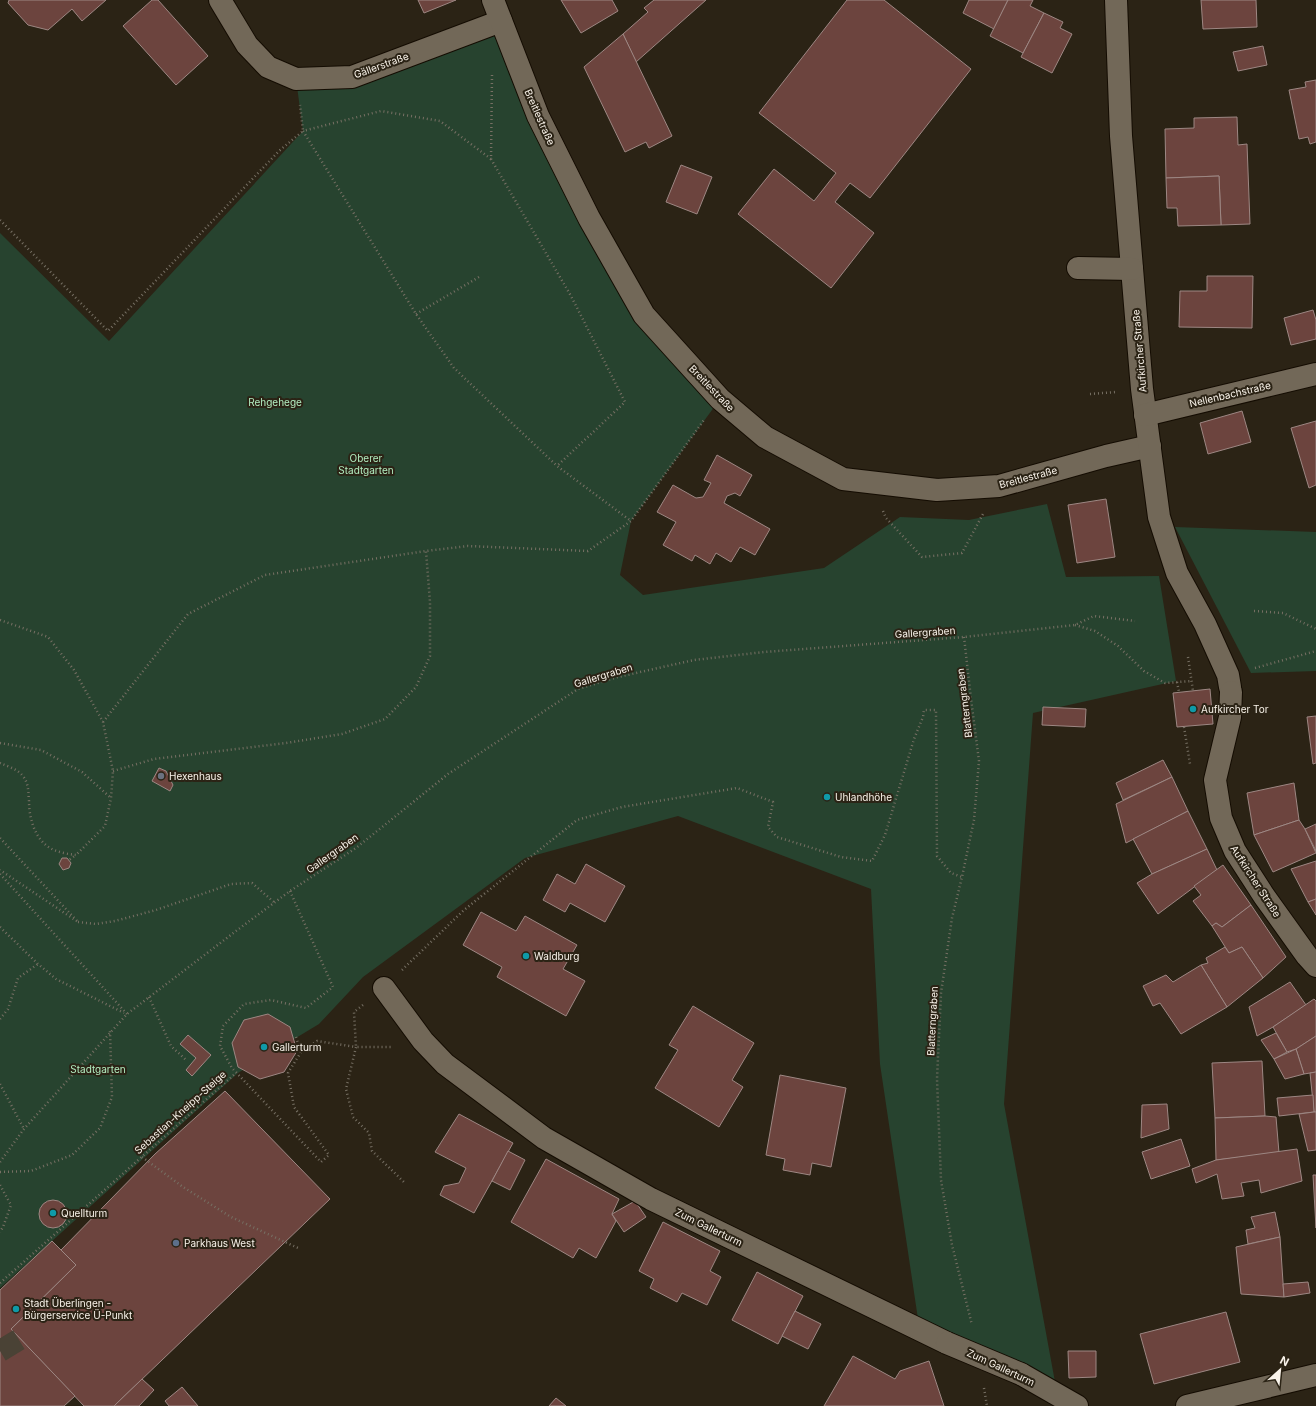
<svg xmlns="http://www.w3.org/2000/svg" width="1316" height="1406" font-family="Inter,sans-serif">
  <rect width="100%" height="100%" fill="#2b2315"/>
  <g fill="#27432f">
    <polygon points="501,21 644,315 720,399 631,521 620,575 643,595 824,568 900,517 969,520 1047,504 1066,577 1159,576 1176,681 1033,713 1004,1104 1055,1382 918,1319 880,1064 871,889 678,816 525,858 363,977 319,1024 238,1073 0,1288 0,233 109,341 303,131 296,79 352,77"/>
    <polygon points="1175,527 1316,532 1316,671 1251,673"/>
  </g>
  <g fill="#6c443e" stroke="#9d8783">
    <polygon points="9,0 106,0 82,21 72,9 48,30 28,25 8,3"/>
    <polygon points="152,0 158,0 208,56 176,85 123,26"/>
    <polygon points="418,0 456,0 424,13"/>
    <polygon points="561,0 612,0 618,11 581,33"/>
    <polygon points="654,0 706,0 636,62 623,34 648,12 644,8"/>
    <polygon points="847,0 884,0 971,69 870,198 850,183 835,202 874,233 831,288 738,214 774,169 814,201 836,173 759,113"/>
    <polygon points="969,0 1008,0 994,29 963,13"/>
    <polygon points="1008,0 1033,0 1030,6 1044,13 1023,53 990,36"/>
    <polygon points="1201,0 1256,0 1257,27 1203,29"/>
    <polygon points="1044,13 1063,22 1060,28 1072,34 1052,73 1021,57"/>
    <polygon points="623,34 672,136 649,148 646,142 625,152 584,67"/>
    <polygon points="1263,46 1267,65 1238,71 1233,52"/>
    <polygon points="1316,80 1316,142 1310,144 1308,137 1299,139 1289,90 1306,87 1305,82"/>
    <polygon points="1237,117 1238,145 1247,144 1250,224 1221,225 1219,176 1166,178 1165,129 1194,128 1194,118"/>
    <polygon points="681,165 712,177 697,214 666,202"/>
    <polygon points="1219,176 1221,225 1178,226 1177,208 1167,208 1166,178"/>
    <polygon points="1207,276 1253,276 1252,328 1179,327 1180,291 1207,291"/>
    <polygon points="1313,310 1316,320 1316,339 1291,345 1284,318"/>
    <polygon points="1242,411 1251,442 1208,454 1200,423"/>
    <polygon points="1316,421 1316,485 1309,488 1291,428"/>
    <polygon points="717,455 752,475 740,496 735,493 727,496 724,503 770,529 755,555 740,547 731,562 716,553 710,564 695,555 692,561 663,545 676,522 657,512 673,485 696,498 703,497 711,483 704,480"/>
    <polygon points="1106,499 1115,557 1077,563 1068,505"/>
    <polygon points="1210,689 1213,724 1177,727 1173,693"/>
    <polygon points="1043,707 1086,709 1085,727 1042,725"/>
    <polygon points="1316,716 1316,763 1313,764 1307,717"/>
    <polygon points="1163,760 1172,777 1123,800 1116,783"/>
    <polygon points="159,768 166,771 173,785 170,791 152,781"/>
    <polygon points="1172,777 1188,811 1126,843 1116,804"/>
    <polygon points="1294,783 1299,820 1254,835 1247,793"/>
    <polygon points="1188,811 1207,849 1152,874 1133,839"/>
    <polygon points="1299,820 1305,829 1316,853 1273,872 1254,835"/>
    <polygon points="1316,824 1316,851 1305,829"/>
    <polygon points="1207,849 1217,870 1158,914 1137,883 1152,874"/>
    <polygon points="62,858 67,858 71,863 69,868 63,870 59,864"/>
    <polygon points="1316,861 1316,899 1308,902 1291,869"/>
    <polygon points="586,864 625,886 605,922 570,903 565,912 543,900 557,874 575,884"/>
    <polygon points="1223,865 1251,905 1222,927 1216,923 1212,926 1193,901 1201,895 1194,886"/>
    <polygon points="1316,899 1316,915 1308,902"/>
    <polygon points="1251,905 1286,957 1263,978 1242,947 1229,953 1212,926 1216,923 1222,927"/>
    <polygon points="481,912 516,931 525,916 577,945 563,969 585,981 566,1016 497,977 502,967 463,945"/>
    <polygon points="1225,947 1229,953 1242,947 1263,978 1227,1007 1201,965 1208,963 1206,958"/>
    <polygon points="1201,965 1227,1007 1181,1034 1160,1003 1153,1006 1143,986 1166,975 1173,982"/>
    <polygon points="1290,982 1306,1005 1273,1027 1257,1036 1249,1007"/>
    <polygon points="1314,999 1316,1001 1316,1036 1296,1049 1287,1052 1273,1027"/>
    <polygon points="693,1006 754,1043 732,1080 743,1087 719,1127 655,1088 678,1050 669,1045"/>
    <polygon points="268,1014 290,1027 297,1051 284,1072 260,1079 238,1067 232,1043 244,1020"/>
    <polygon points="1276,1033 1287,1052 1274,1059 1261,1040"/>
    <polygon points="188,1035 211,1055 192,1076 186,1070 196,1058 180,1044"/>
    <polygon points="1316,1036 1316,1072 1304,1074 1296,1049"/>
    <polygon points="1296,1049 1304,1074 1285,1079 1274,1059"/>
    <polygon points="1262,1061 1265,1116 1215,1118 1212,1063"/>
    <polygon points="1316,1072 1316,1112 1314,1112 1310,1073"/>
    <polygon points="780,1075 846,1088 831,1167 812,1163 810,1175 783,1170 785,1159 766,1155"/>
    <polygon points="225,1091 330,1199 114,1406 84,1406 11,1329 76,1265 61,1250 155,1154"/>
    <polygon points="1313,1095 1314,1112 1279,1116 1277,1098"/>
    <polygon points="1167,1104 1169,1129 1141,1138 1142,1105"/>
    <polygon points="1314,1112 1316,1112 1316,1150 1308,1151 1299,1114"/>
    <polygon points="459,1114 513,1143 474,1213 440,1195 444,1186 459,1183 466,1168 435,1152"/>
    <polygon points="1265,1116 1276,1117 1279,1153 1216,1160 1215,1118"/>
    <polygon points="1181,1139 1190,1166 1151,1179 1142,1152"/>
    <polygon points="1297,1149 1302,1181 1261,1193 1259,1180 1241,1183 1244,1196 1222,1199 1217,1174 1196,1183 1192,1169 1216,1160"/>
    <polygon points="508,1151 525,1160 510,1190 492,1181"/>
    <polygon points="546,1159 619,1199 612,1214 616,1221 596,1258 579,1248 573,1258 511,1222"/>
    <polygon points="1313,1175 1316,1175 1316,1228"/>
    <circle cx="53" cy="1214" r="14"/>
    <polygon points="635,1201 646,1217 624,1232 612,1214"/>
    <polygon points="1275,1212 1280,1237 1248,1244 1246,1230 1255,1228 1251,1217"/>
    <polygon points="663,1222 720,1251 710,1271 721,1277 707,1305 682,1293 677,1302 650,1288 654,1279 639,1271"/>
    <polygon points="1280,1237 1284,1297 1241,1294 1236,1247"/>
    <polygon points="52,1241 76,1265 11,1329 75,1396 64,1406 0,1406 0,1290"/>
    <polygon points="757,1272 803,1296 778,1344 732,1320"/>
    <polygon points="1308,1282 1310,1293 1284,1297 1283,1284"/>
    <polygon points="795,1311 821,1324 808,1349 782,1336"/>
    <polygon points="1226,1312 1240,1362 1154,1384 1140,1334"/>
    <polygon points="1068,1351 1096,1351 1096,1377 1069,1378"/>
    <polygon points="853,1356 895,1379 900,1371 929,1361 944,1406 824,1406"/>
    <polygon points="142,1379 154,1390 139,1406 114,1406"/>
    <polygon points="182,1387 198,1406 169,1406 165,1401"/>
    <polygon points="556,1398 566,1406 549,1406"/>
  </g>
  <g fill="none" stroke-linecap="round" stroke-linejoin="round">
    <polyline stroke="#4a4235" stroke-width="22" stroke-dasharray="22 11" stroke-linecap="butt" points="0,1351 20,1339"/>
    <defs>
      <g id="minor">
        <polyline points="220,0 247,45 268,67 296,79 352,77 501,21"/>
        <polyline points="493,0 538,116 589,218 644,315 720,399 765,437 843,479 937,490 999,486 1106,456 1150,446"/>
        <polyline points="1116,0 1121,136 1142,389 1159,517 1177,573 1205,624 1228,675 1230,687"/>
        <polyline points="1078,268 1132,269"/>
        <polyline points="1145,415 1316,374"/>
        <polyline points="1231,692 1230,717 1215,780 1221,818 1235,851 1264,896 1307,956 1316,966"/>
        <polyline points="384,988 423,1041 445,1064 544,1138 651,1199 947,1343"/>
        <polyline points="1021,1374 1077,1406"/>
        <polyline points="1187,1406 1316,1375"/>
      </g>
    </defs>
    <use href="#minor" stroke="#140c02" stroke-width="24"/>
    <g stroke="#777064" stroke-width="2.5" stroke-dasharray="1 3" stroke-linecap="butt">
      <polyline points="492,75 491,159 571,296 625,402 557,466"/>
      <polyline points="491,159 440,121 381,111 303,131 416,314 454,368 557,466 631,521"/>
      <polyline points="0,220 108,331 279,151 303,131 300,105"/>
      <polyline points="416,314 479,277"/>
      <polyline points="1090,394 1116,392"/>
      <polyline points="883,511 886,518 922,557 962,553 983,514"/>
      <polyline points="1254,611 1283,613 1316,629"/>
      <polyline points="0,620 48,637 74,670 103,722 113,771 111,798 105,826 76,855"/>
      <polyline points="1075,625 1095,631 1118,646 1144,671 1165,683 1192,681"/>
      <polyline points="964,637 971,699 979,761 974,820 962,877 952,918 941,993 937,1079 941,1180 952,1245 972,1325"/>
      <polyline points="1188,657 1193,691"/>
      <polyline points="1255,668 1316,651"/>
      <polyline points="1177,682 1179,692"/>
      <polyline points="103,722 188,614 265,575 426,551 468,546 588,551 631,521 704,420"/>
      <polyline points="1184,727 1190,764"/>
      <polyline points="0,743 41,750 82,772 111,798"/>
      <path d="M0 763C7 766 17 769 22 775 29 783 28 791 29 801 29 817 34 836 47 846 55 852 67 854 76 855L69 860"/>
      <polyline points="113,771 154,759 286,743 342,734 385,719 416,687 430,656 430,602 426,551"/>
      <polyline points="0,838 78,922 0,870"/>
      <polyline points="0,874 127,1014"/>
      <polyline points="290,891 333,987 306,1008 271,1000 244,1004 223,1026 220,1046 232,1068 321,1162 329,1155 294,1107 288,1073 301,1052 317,1041 356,1047 346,1089 353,1117 369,1133 372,1151 405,1183"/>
      <polyline points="78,922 96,924 115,921 156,910 231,884 252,883 275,903"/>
      <polyline points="0,927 38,964 56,979 124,1013"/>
      <polyline points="402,970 464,910 577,820 622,807 737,788 773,802 768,827 777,837 841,857 872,861 885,835 914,739 923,717 924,710 936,710 937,856 951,873 962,877"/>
      <polyline points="149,997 171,1046 186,1060"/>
      <polyline points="363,1005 354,1012 356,1047 393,1047"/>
      <polyline points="0,1019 8,1009 18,978 38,964"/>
      <polyline points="296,1037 301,1052"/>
      <polyline points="0,1084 24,1129"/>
      <polyline points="142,1157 183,1187 231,1217 298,1248"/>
      <polyline points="0,1162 24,1129 127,1014 236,931 290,891 356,848 448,774 578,689 618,677 694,660 764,652 964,637 1075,625 1094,616 1135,621"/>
      <polyline points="0,1172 31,1171 72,1155 100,1128 112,1097 110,1031"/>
      <polyline points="0,1185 11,1205 3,1227 0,1232"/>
      <polyline points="0,1283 236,1073"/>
      <polyline points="984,1388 987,1406"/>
    </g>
    <use href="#minor" stroke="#726858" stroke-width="22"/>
    <defs>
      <polyline id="minor-bridge" points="947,1343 1021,1374"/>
    </defs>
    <use href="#minor-bridge" stroke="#140c02" stroke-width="24" stroke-linecap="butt"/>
    <use href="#minor-bridge" stroke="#726858" stroke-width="22"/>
  </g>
  <g fill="#0f9aa8" stroke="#2b2315" stroke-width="1.5">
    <circle cx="1193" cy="709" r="4"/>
    <circle cx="827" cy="797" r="4"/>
    <circle cx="526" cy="956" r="4"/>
    <circle cx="264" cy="1047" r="4"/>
    <circle cx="53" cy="1213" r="4"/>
    <circle cx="16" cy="1309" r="4"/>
  </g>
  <circle fill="#6b7280" stroke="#2b2315" stroke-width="1.5" cx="161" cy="776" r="4"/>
  <circle fill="#5c6f8a" stroke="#2b2315" stroke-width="1.5" cx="176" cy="1243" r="4"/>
  <g text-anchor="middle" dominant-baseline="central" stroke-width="4" stroke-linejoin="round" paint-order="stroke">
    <g font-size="10" fill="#f9f3ea" stroke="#2b2315">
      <text transform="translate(381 65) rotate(-20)">Gällerstraße</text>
      <text transform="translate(540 117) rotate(66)">Breitlestraße</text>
      <text transform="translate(1139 351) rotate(-95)">Aufkircher Straße</text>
      <text transform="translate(712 388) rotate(46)">Breitlestraße</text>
      <text transform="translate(1230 394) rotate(-13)">Nellenbachstraße</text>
      <text transform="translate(1028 477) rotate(-15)">Breitlestraße</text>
      <text transform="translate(925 632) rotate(-4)">Gallergraben</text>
      <text transform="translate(603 675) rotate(-17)">Gallergraben</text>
      <text transform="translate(964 703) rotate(-97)">Blatterngraben</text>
      <text transform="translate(332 853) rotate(-35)">Gallergraben</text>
      <text transform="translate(1256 881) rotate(57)">Aufkircher Straße</text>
      <text transform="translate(932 1021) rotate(-87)">Blatterngraben</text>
      <text transform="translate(180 1112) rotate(-42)">Sebastian-Kneipp-Steige</text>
      <text transform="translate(709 1227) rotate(26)">Zum Gallerturm</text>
      <text transform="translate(1001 1367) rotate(25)">Zum Gallerturm</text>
    </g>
    <g font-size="10" fill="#b2edc0" stroke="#2b2315">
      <text x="275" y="402">Rehgehege</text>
      <text x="366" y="458">Oberer<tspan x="366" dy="12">Stadtgarten</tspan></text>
      <text x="98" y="1069">Stadtgarten</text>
    </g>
    <g font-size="10" fill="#f9f3ea" stroke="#2b2315" text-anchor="start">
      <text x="1201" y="709">Aufkircher Tor</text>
      <text x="169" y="776">Hexenhaus</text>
      <text x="835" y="797">Uhlandhöhe</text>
      <text x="534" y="956">Waldburg</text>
      <text x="272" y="1047">Gallerturm</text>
      <text x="61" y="1213">Quellturm</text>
      <text x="184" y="1243">Parkhaus West</text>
      <text x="24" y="1303">Stadt Überlingen -<tspan x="24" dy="12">Bürgerservice Ü-Punkt</tspan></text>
    </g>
  </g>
  <g transform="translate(1280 1370) rotate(27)" stroke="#2b2315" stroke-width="3" paint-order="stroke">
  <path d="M0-3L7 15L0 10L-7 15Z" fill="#f9f3ea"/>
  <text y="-6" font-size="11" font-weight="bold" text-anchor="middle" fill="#f9f3ea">N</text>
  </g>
</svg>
